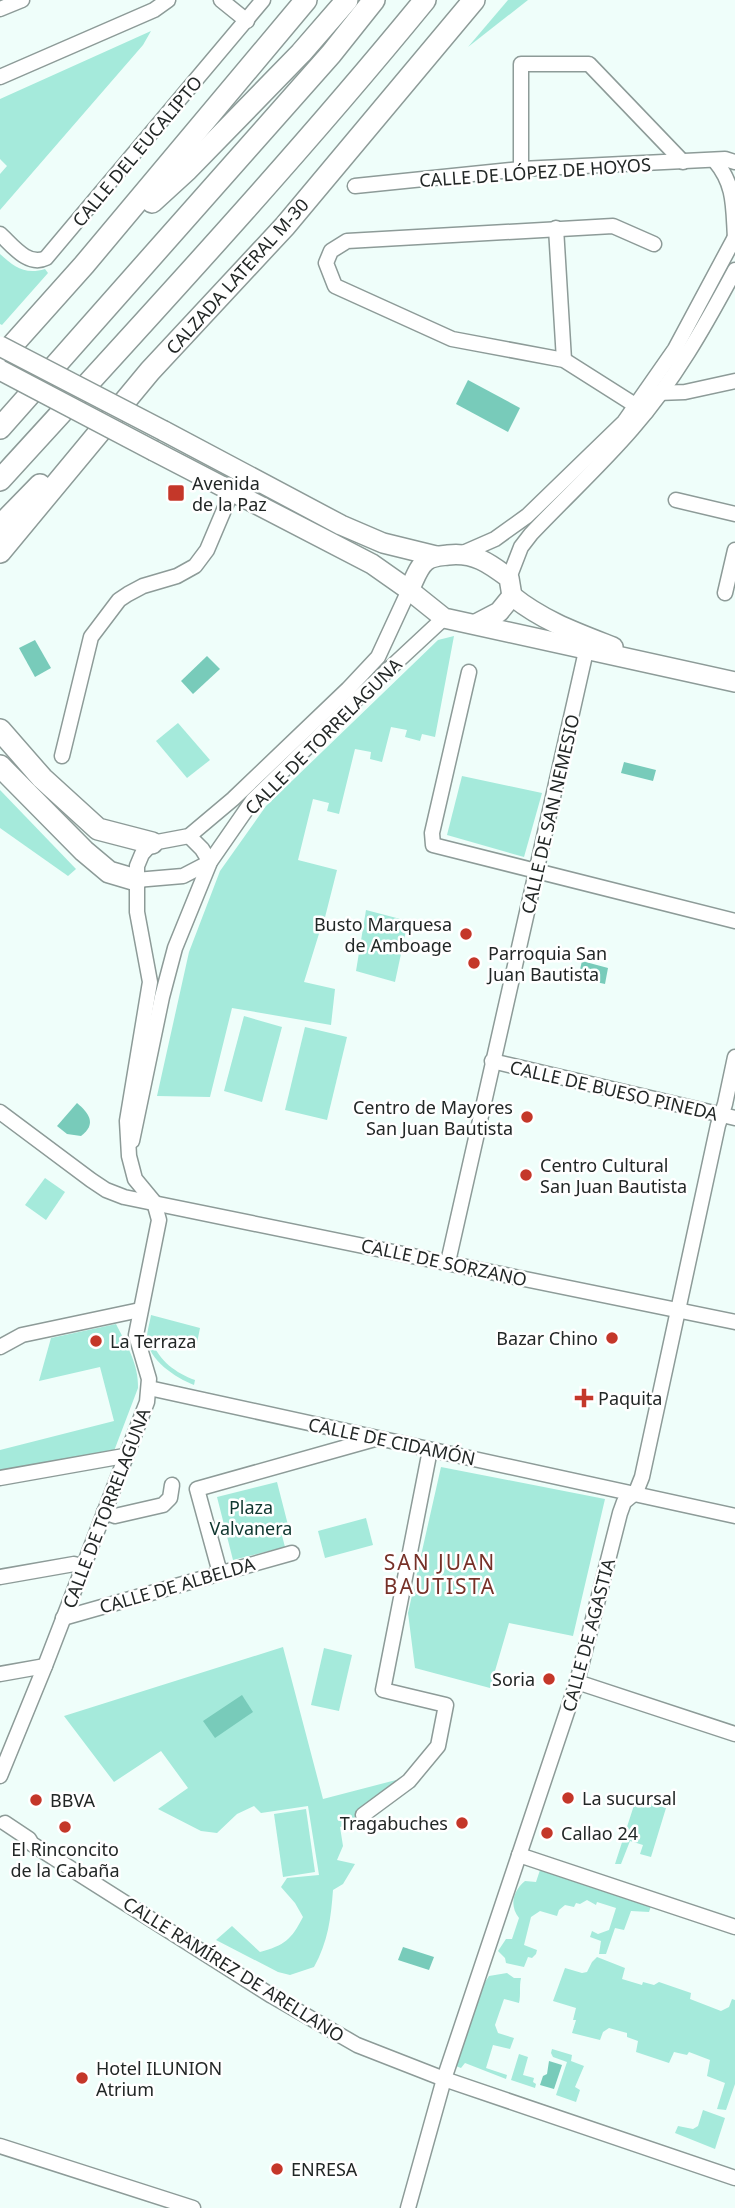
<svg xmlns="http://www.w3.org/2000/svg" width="735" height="2208" font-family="'Noto Sans',sans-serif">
  <rect width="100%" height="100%" fill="#effefa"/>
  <g fill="#a5eadb">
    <polygon points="508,0 528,0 468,47"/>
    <polygon points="151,31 143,45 0,210 0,174 7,166 0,159 0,99"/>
    <path d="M0 254C14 267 25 275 45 269L48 273 2 325 0 324Z"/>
    <polygon points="454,636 435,737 422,734 420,741 405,737 407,730 391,727 382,762 370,759 371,752 355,749 339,814 327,811 329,803 313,799 298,860 337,870 321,933 322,924 304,982 335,989 331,1025 232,1008 210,1097 157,1096 189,952 220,871 266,806 438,640"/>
    <polygon points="178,723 210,760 187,778 156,741"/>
    <polygon points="462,776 542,793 524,857 447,835"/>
    <polygon points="0,790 76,869 68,876 0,828"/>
    <polygon points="366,910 408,921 395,982 356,971"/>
    <polygon points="244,1016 282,1027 262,1102 224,1091"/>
    <polygon points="305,1027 347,1037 327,1120 285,1110"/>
    <polygon points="45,1178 65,1192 46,1220 25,1205"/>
    <path d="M151 1315 200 1328 196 1348 154 1336 152 1341C159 1361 176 1373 195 1380L194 1385C176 1378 148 1360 147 1338 147 1331 150 1322 151 1315Z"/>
    <path d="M116 1324C126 1344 139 1364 138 1388L114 1451 0 1472V1450L114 1421 100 1367 39 1381 51 1338Z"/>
    <polygon points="441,1467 605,1499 573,1636 509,1623 490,1688 415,1668 408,1613"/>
    <polygon points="277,1482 288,1525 280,1528 285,1547 233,1560 217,1497"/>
    <polygon points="366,1518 373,1545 325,1558 318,1531"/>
    <path d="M283 1647 323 1799 396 1780 397 1797 362 1822 340 1827 343 1846 337 1860 355 1864 343 1884 333 1890C331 1918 328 1942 314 1967L290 1975 278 1972 216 1940 232 1926 260 1952C285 1945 291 1940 303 1917L295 1903 281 1887 287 1878 319 1875 308 1806 261 1813 254 1806 237 1814 217 1833 201 1831 158 1809 188 1788 161 1751 114 1782 64 1716Z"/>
    <polygon points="324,1648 352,1655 339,1711 311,1705"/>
    <polygon points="636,1799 666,1808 651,1857 640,1854 643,1845 630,1841 621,1864 615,1864"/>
    <polygon points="306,1809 315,1872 283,1877 274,1814"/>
    <path d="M540 1870 651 1906 649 1912 631 1911 624 1930 615 1928 606 1954H599L601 1941 590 1937 592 1931 598 1934 609 1930 616 1908 597 1902 596 1905 587 1900 580 1904 576 1903 574 1907 565 1905 559 1910 557 1916 540 1911 531 1917 524 1945 537 1950 536 1954 532 1958 528 1957 524 1967 506 1963 505 1958 498 1951 506 1939H512L519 1918C509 1905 513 1891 525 1881L536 1882Z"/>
    <polygon points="597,1957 625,1968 622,1979 642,1985 643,1982 654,1985 659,1982 691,1993 690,1999 721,2011 729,2007 732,1999 735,2000 735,2084 726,2110 717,2109 725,2083 707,2076 710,2060 689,2052 687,2055 674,2052 669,2063 636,2052 638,2041 627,2037 627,2033 609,2028 603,2032 600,2040 572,2033 576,2020 573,2020 576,2008 553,2001 565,1968 582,1973 587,1972 592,1962"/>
    <path d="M507 1973 514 1978H521C519 1987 521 1994 519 2003L504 1999 495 2025 498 2033 514 2038 510 2049 493 2045 486 2068 507 2075 506 2079 465 2063 461 2068 453 2065 476 1996 489 1976Z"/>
    <polygon points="552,2049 572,2055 571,2061 584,2066 575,2087 580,2090 576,2102 556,2095 567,2062 553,2057 551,2053"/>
    <polygon points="519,2054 528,2057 523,2075 534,2078 533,2082 536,2084 535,2088 511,2080"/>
    <polygon points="703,2110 725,2118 715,2149 675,2133 678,2126 693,2129 698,2126"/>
  </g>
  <g fill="#78cbba">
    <polygon points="468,380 520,408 508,432 456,404"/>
    <polygon points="35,640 51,668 35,677 19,648"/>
    <polygon points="207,656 220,669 193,694 181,681"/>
    <polygon points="624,762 656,770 653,781 621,773"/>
    <polygon points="582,961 608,968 605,984 578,978"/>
    <path d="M77 1103C89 1113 97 1124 81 1136L67 1134 57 1126Z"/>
    <polygon points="242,1695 253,1712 215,1738 203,1721"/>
    <polygon points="403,1947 434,1957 429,1970 398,1960"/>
    <polygon points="549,2061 562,2065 554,2089 540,2085 543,2076 547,2074"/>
  </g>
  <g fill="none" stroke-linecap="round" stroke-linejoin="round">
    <defs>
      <g id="minor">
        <polyline points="221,0 247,21"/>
        <polyline points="0,9 22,0"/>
        <polyline points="0,77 154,10 168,0"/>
        <path d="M715 161C735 185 733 206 735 238"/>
        <polyline points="521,169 521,64 589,64 683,162"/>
        <polyline points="355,186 521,169 725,159 735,162"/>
        <polyline points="556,228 564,360"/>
        <path d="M0 234C12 245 28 267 46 258L263 0"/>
        <polyline points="657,393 685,392 735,381"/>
        <polyline points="646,412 564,360 452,339 335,286 326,263 331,251 347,241 613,226 654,244"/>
        <polyline points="676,500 735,514"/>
        <polyline points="463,553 495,539 527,516 624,422 675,349 735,237"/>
        <path d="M509 578 521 547 531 534C564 499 601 465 632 429 674 381 705 326 735 270"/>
        <polyline points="725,593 735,550"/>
        <polyline points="469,672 432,833 433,845 735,921"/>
        <polyline points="62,756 91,637 119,600 128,594 143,586 177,576 195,566 207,550 232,491"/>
        <polyline points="136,880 183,876 210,862 202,849 189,836"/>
        <polyline points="492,1061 735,1118"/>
        <polyline points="0,1112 91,1180 106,1190 124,1197 735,1322"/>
        <polyline points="132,1141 162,997 175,948 210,862 253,800 358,698 444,618"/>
        <polyline points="448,1262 586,651"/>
        <polyline points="0,1347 22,1335 140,1310"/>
        <polyline points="149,1388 735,1516"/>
        <polyline points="0,1478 124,1456"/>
        <polyline points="104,1512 115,1516 163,1505 170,1498 172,1485"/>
        <polyline points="220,1573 197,1489 375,1439"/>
        <polyline points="0,1577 74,1564 83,1566"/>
        <polyline points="63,1618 292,1553"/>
        <polyline points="0,1674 45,1666"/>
        <polyline points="577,1682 735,1734"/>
        <polyline points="0,1776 45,1666 147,1402 149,1379 136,1335 159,1220 154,1202 135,1179 129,1156 127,1121 150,982 137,912 137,866 142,854 152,843 189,836 233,799 348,689 378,657 409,590"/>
        <polyline points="363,1815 409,1781 438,1746 446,1705 383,1690 430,1450"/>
        <polyline points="5,1823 29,1839 32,1844 272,1996 357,2045 444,2079 735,2178"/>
        <polyline points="519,1855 735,1927"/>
        <polyline points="0,2146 193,2208"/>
        <polyline points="408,2208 444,2079 577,1682 620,1513 624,1502 636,1492 642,1477 718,1125 725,1104 735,1057"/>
      </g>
      <g id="major">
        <polyline points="164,431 341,525 383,543 436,556"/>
        <polyline points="154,451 372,564 409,590 444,618 735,682"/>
        <path d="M409 590C414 581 418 567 426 561 432 556 440 556 448 555 474 552 489 563 509 578L512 596"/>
        <path d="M512 596C543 621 577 633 613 647"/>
        <polyline points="476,624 499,612 512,596"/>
      </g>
      <g id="highway">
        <polyline points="152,202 187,170 301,53 347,0"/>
        <polyline points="0,359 84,265 306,0"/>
        <polyline points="0,428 331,54 374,0"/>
        <path d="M0 480C144 322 290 165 425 0"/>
        <polyline points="0,526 40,485"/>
        <polyline points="0,552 150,371 285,226 474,0"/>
        <polyline points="0,730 42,778 98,829 152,843"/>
        <polyline points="0,766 84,851 109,872 136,880"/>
      </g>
    </defs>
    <use href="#minor" stroke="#8d9b98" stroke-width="17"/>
    <use href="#major" stroke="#8d9b98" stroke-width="22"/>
    <use href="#highway" stroke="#8d9b98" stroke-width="24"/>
    <use href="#minor" stroke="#fff" stroke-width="14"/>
    <use href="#major" stroke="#fff" stroke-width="19"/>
    <use href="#highway" stroke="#fff" stroke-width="21"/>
    <defs>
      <g id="major-bridge">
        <polyline points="0,346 164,431"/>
        <polyline points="0,370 154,451"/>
      </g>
    </defs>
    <use href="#major-bridge" stroke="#8d9b98" stroke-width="22" stroke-linecap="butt"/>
    <use href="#major-bridge" stroke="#fff" stroke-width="19"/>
  </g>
  <g fill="#c43729" stroke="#fff" stroke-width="2.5">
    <rect x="167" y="484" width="18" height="18" rx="3.5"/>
    <circle cx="466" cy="934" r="7"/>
    <circle cx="474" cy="963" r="7"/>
    <circle cx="527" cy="1117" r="7"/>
    <circle cx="526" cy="1175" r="7"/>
    <circle cx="612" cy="1338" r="7"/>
    <circle cx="96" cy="1341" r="7"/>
    <path d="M580.5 1387.5h7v7h7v7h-7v7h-7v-7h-7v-7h7z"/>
    <circle cx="549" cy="1679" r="7"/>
    <circle cx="568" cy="1798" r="7"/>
    <circle cx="36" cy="1800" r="7"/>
    <circle cx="462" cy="1823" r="7"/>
    <circle cx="65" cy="1827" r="7"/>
    <circle cx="547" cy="1833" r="7"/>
    <circle cx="82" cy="2078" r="7"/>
    <circle cx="277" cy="2169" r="7"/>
  </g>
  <g text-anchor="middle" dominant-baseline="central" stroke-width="5" stroke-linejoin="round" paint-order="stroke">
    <g font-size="18" fill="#222726" stroke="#fff">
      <text transform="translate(137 151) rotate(-50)">CALLE DEL EUCALIPTO</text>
      <text transform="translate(535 172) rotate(-4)">CALLE DE LÓPEZ DE HOYOS</text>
      <text transform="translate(237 276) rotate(-48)">CALZADA LATERAL M-30</text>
      <text transform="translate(323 736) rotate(-45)">CALLE DE TORRELAGUNA</text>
      <text transform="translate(550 814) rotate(-77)">CALLE DE SAN NEMESIO</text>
      <text transform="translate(614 1090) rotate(13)">CALLE DE BUESO PINEDA</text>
      <text transform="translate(444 1262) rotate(12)">CALLE DE SORZANO</text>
      <text transform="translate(392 1441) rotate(12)">CALLE DE CIDAMÓN</text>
      <text transform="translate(106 1508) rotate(-69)">CALLE DE TORRELAGUNA</text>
      <text transform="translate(177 1585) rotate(-16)">CALLE DE ALBELDA</text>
      <text transform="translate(588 1635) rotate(-75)">CALLE DE AGASTIA</text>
      <text transform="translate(234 1969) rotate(32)">CALLE RAMÍREZ DE ARELLANO</text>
    </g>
    <g font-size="18" fill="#222726" stroke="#fff" text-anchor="start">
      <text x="192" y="483">Avenida<tspan x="192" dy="21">de la Paz</tspan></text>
      <text x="452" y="924" text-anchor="end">Busto Marquesa<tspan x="452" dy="21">de Amboage</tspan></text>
      <text x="488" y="953">Parroquia San<tspan x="488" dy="21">Juan Bautista</tspan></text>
      <text x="513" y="1107" text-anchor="end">Centro de Mayores<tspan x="513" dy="21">San Juan Bautista</tspan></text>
      <text x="540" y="1165">Centro Cultural<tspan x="540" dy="21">San Juan Bautista</tspan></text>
      <text x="598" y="1338" text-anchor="end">Bazar Chino</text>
      <text x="110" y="1341">La Terraza</text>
      <text x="598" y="1398">Paquita</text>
      <text x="535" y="1679" text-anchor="end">Soria</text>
      <text x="582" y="1798">La sucursal</text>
      <text x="50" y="1800">BBVA</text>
      <text x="448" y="1823" text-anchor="end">Tragabuches</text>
      <text x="561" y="1833">Callao 24</text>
      <text x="65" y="1849" text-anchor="middle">El Rinconcito<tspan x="65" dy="21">de la Cabaña</tspan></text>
      <text x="96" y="2068">Hotel ILUNION<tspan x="96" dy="21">Atrium</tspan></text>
      <text x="291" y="2169">ENRESA</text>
    </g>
    <g font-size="18" fill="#0e362f" stroke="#fff">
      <text x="251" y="1507">Plaza<tspan x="251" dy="21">Valvanera</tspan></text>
    </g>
    <g font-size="21" letter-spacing="2" fill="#763128" stroke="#fff">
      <text x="440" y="1562">SAN JUAN<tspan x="440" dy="24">BAUTISTA</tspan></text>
    </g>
  </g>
</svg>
